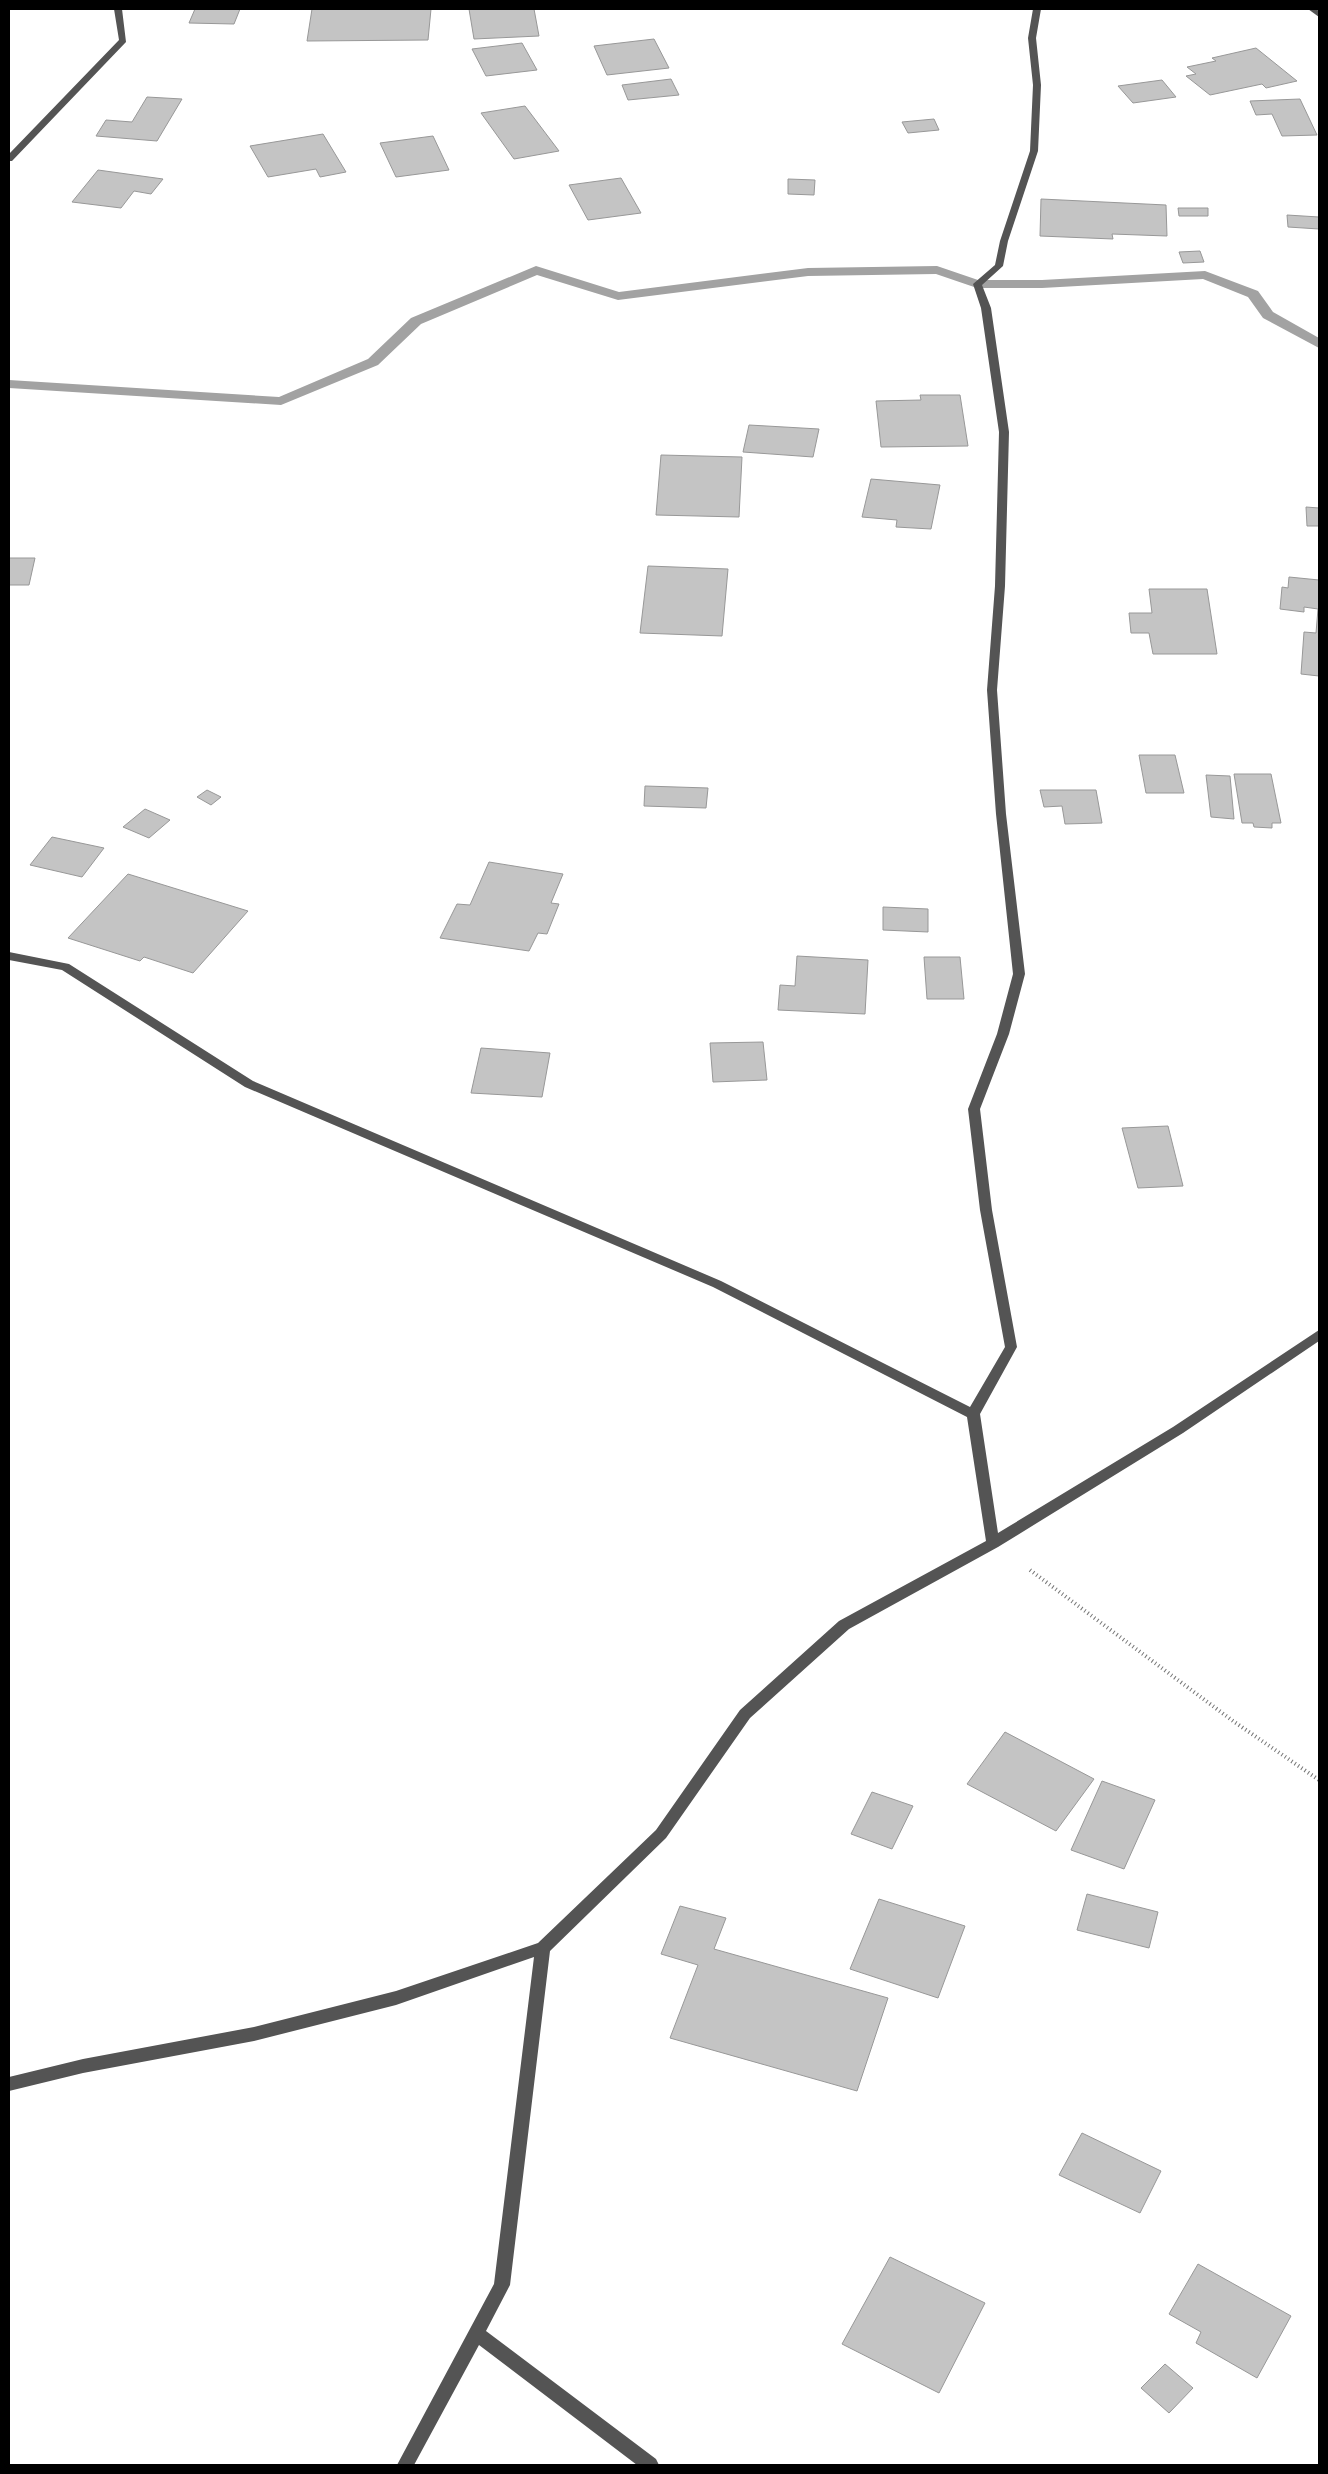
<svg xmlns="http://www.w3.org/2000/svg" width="1328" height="2474" font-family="Arial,sans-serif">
  <rect width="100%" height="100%" fill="#fff"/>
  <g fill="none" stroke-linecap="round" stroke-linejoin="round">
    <polygon fill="#a2a2a2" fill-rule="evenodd" points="536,266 619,292 808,268 937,266 978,280 1042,280 1205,271 1258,291 1273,312 1319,338 1319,348 1263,318 1248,297 1203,279 1042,288 977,288 936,274 808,276 618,300 537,275 421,324 378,365 281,405 9,388 9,380 279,397 368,359 411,318"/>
  </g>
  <g fill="#c4c4c4" stroke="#989898">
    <polygon points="195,9 240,9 234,24 189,23"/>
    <polygon points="312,9 431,9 428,40 307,41"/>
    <polygon points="469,9 534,9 539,36 474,39"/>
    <polygon points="654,39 669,68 607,75 594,46"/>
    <polygon points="522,43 537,70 486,76 472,49"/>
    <polygon points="1256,48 1297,81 1266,88 1262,84 1210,95 1186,76 1196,74 1187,67 1216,61 1212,58"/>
    <polygon points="671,79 679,95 628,100 622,85"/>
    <polygon points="1162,80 1176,97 1133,103 1118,86"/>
    <polygon points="147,97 182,99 157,141 96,136 106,120 132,122"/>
    <polygon points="1300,99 1317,135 1282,136 1272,114 1256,115 1250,101"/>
    <polygon points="525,106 559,151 514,159 481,113"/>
    <polygon points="934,119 939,130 908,133 902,122"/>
    <polygon points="323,134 346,172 320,177 316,169 268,177 250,146"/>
    <polygon points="433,136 449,170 396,177 380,143"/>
    <polygon points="98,170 163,179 151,194 134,191 121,208 72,202"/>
    <polygon points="621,178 641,213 588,220 569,185"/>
    <polygon points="788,179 815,180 814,195 788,194"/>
    <polygon points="1041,199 1166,205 1167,236 1112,234 1113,239 1040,236"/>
    <polygon points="1178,208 1208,208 1208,216 1179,216"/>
    <polygon points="1287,215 1319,217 1319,229 1288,227"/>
    <polygon points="1200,251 1204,262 1183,263 1179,252"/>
    <polygon points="920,395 960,395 968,446 881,447 876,401 921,400"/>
    <polygon points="749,425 819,429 813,457 743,452"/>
    <polygon points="661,455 742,457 739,517 656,515"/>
    <polygon points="871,479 940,485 931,529 896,527 897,520 862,517"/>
    <polygon points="1306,507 1319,508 1319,526 1307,526"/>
    <polygon points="9,558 35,558 29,585 9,585"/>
    <polygon points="648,566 728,569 722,636 640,633"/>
    <polygon points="1289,577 1319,580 1319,676 1301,674 1304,632 1316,633 1318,609 1304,607 1304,612 1280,609 1282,587 1288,588"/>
    <polygon points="1149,589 1207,589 1217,654 1153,654 1149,633 1131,633 1129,613 1152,613"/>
    <polygon points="1139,755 1175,755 1184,793 1146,793"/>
    <polygon points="1234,774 1271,774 1281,823 1272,823 1272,828 1254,827 1253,823 1242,823"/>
    <polygon points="1206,775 1230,776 1234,819 1211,817"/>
    <polygon points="645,786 708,788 706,808 644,806"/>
    <polygon points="207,790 221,797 211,805 197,797"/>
    <polygon points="1040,790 1096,790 1102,823 1065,824 1062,806 1044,807"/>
    <polygon points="145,809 170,820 149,838 123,827"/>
    <polygon points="52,837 104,848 82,877 30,865"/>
    <polygon points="489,862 563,874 551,903 559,904 547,934 538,933 529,951 440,938 457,904 470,905"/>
    <polygon points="128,874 248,911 193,973 144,957 140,961 68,938"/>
    <polygon points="883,907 928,909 928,932 883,930"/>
    <polygon points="797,956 868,960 865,1014 778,1010 780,985 795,986"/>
    <polygon points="924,957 960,957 964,999 927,999"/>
    <polygon points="763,1042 767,1080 713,1082 710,1043"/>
    <polygon points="481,1048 550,1053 542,1097 471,1093"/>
    <polygon points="1168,1126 1183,1186 1138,1188 1122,1128"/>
    <polygon points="1005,1732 1094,1779 1056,1831 967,1784"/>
    <polygon points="1102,1781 1155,1800 1124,1869 1071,1850"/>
    <polygon points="872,1792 913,1806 892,1849 851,1834"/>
    <polygon points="1087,1894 1158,1912 1149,1948 1077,1930"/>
    <polygon points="879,1899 965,1926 938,1998 850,1969"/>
    <polygon points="680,1906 726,1918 714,1949 888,1998 857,2091 670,2038 698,1965 661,1954"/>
    <polygon points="1082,2133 1161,2171 1140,2213 1059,2175"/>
    <polygon points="890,2257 985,2303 939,2393 842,2344"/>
    <polygon points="1198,2264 1291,2316 1257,2378 1196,2343 1201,2332 1169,2314"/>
    <polygon points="1165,2364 1193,2388 1169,2413 1141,2388"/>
  </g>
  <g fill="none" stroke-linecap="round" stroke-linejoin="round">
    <polyline stroke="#767676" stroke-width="4" stroke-dasharray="1 3" stroke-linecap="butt" points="1030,1570 1233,1721 1319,1780"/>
    <g fill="#545454" fill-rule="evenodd">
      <polygon points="114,9 122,9 126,42 12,161 9,161 9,154 119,40"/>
      <polygon points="1033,9 1041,9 1036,38 1041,85 1038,151 1008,241 1003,266 982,285 991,308 1009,432 1005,586 997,690 1006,814 1025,974 1009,1034 980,1109 992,1210 1017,1347 980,1414 998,1533 1173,1427 1319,1330 1319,1341 1183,1433 998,1547 849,1629 750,1718 666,1838 550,1951 510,2285 486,2331 656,2459 659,2465 637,2465 479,2345 414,2465 397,2465 494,2284 534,1957 396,2005 254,2041 83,2073 9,2091 9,2077 83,2059 254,2027 396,1991 538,1943 656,1830 740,1710 839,1621 986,1541 967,1417 713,1287 245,1087 62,970 9,960 9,952 69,964 253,1081 721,1281 970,1407 1005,1347 980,1210 968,1109 997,1034 1013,974 996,814 987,690 995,586 999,432 981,308 973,284 995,265 1000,241 1030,151 1033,85 1028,38"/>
      <polygon points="1308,9 1316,9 1319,11 1319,17"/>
    </g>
  </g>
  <rect width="1328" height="2474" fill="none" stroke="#000000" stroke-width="20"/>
</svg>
